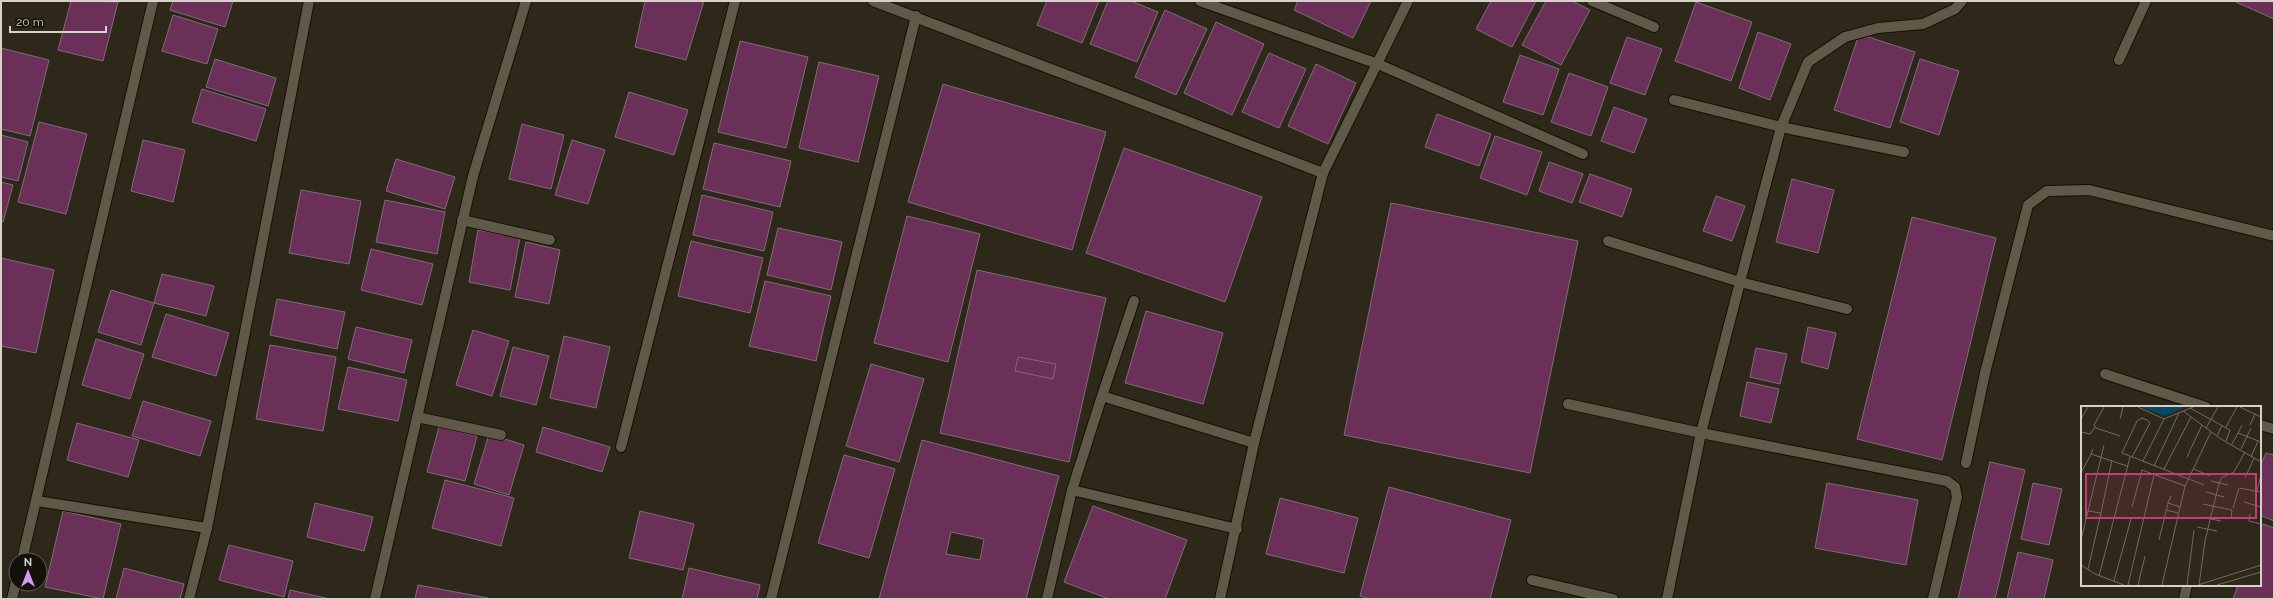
<svg xmlns="http://www.w3.org/2000/svg" width="2275" height="600" font-family="Raleway,sans-serif">
  <rect width="100%" height="100%" fill="#2d2819"/>
  <g fill="#6a3057" stroke="#7e6d77" fill-rule="evenodd">
    <polygon points="71,1 118,2 103,61 58,50"/>
    <polygon points="173,1 233,1 225,27 170,10"/>
    <polygon points="645,1 704,1 686,60 635,47"/>
    <polygon points="1047,1 1099,1 1082,43 1037,25"/>
    <polygon points="1108,1 1131,1 1158,12 1137,62 1090,44"/>
    <polygon points="1298,1 1371,1 1353,38 1294,10"/>
    <polygon points="1491,1 1536,1 1512,47 1476,29"/>
    <polygon points="1546,1 1572,1 1590,10 1561,65 1522,45"/>
    <polygon points="2237,1 2274,1 2274,19 2236,2"/>
    <polygon points="1696,2 1752,22 1731,81 1675,61"/>
    <polygon points="1165,10 1207,29 1176,95 1135,77"/>
    <polygon points="173,15 218,29 207,64 162,51"/>
    <polygon points="1216,22 1264,44 1232,115 1184,93"/>
    <polygon points="1758,32 1791,44 1770,100 1739,88"/>
    <polygon points="1859,34 1915,52 1890,128 1834,110"/>
    <polygon points="1627,37 1662,49 1645,95 1610,83"/>
    <polygon points="740,41 808,57 786,148 718,132"/>
    <polygon points="1,48 49,60 30,136 1,129"/>
    <polygon points="1269,53 1306,69 1279,128 1242,112"/>
    <polygon points="1520,55 1559,69 1543,115 1503,102"/>
    <polygon points="215,59 276,78 268,106 206,87"/>
    <polygon points="1920,59 1959,71 1939,135 1900,122"/>
    <polygon points="819,62 879,76 858,162 799,148"/>
    <polygon points="1316,64 1356,83 1328,144 1288,126"/>
    <polygon points="1569,73 1608,87 1591,136 1551,122"/>
    <polygon points="943,84 1106,132 1072,250 908,202"/>
    <polygon points="202,89 266,109 256,141 192,122"/>
    <polygon points="629,92 688,110 674,155 615,137"/>
    <polygon points="1614,107 1647,119 1634,153 1601,141"/>
    <polygon points="1437,114 1491,134 1479,166 1425,147"/>
    <polygon points="39,122 87,134 66,214 18,202"/>
    <polygon points="522,124 564,135 551,189 509,179"/>
    <polygon points="1,135 28,142 18,181 1,177"/>
    <polygon points="1495,136 1542,152 1527,195 1480,178"/>
    <polygon points="143,140 185,150 173,202 131,191"/>
    <polygon points="572,140 605,150 588,204 555,195"/>
    <polygon points="714,143 791,161 780,207 703,189"/>
    <polygon points="1124,148 1262,197 1225,302 1086,253"/>
    <polygon points="396,159 455,177 445,209 386,191"/>
    <polygon points="1549,162 1583,174 1572,203 1539,191"/>
    <polygon points="1590,174 1632,189 1622,217 1579,202"/>
    <polygon points="1792,179 1834,190 1818,253 1776,242"/>
    <polygon points="1,182 13,185 3,222 1,222"/>
    <polygon points="301,190 361,201 349,264 289,253"/>
    <polygon points="702,195 773,212 764,251 693,235"/>
    <polygon points="1716,196 1745,206 1732,241 1703,231"/>
    <polygon points="385,200 445,212 437,254 376,242"/>
    <polygon points="1391,203 1578,241 1530,473 1344,435"/>
    <polygon points="907,216 980,234 948,362 874,343"/>
    <polygon points="1912,217 1996,238 1942,460 1857,439"/>
    <polygon points="778,228 842,242 831,290 767,275"/>
    <polygon points="478,230 520,238 510,290 469,282"/>
    <polygon points="691,241 763,258 750,313 678,296"/>
    <polygon points="526,242 560,250 549,304 515,297"/>
    <polygon points="371,249 433,264 422,305 361,290"/>
    <polygon points="1,258 54,270 36,353 1,346"/>
    <polygon points="977,270 1106,298 1069,462 940,433"/>
    <polygon points="162,274 214,286 206,316 154,303"/>
    <polygon points="765,281 831,296 816,361 749,346"/>
    <polygon points="111,290 154,303 141,345 98,332"/>
    <polygon points="277,299 345,312 337,349 270,335"/>
    <polygon points="1146,311 1223,333 1203,404 1125,383"/>
    <polygon points="166,314 229,333 216,376 152,357"/>
    <polygon points="356,327 412,340 404,373 348,359"/>
    <polygon points="1808,327 1836,333 1828,369 1801,362"/>
    <polygon points="473,330 509,341 492,396 456,385"/>
    <polygon points="564,336 610,347 596,408 550,398"/>
    <polygon points="96,339 144,354 130,399 82,385"/>
    <polygon points="270,345 336,357 323,431 256,419"/>
    <polygon points="513,347 549,356 536,405 500,396"/>
    <polygon points="1756,348 1787,354 1780,384 1750,377"/>
    <polygon points="1018,357 1056,364 1053,379 1015,371"/>
    <polygon points="871,364 924,379 899,462 846,446"/>
    <polygon points="348,367 407,380 398,421 338,409"/>
    <polygon points="1747,382 1779,389 1771,423 1740,416"/>
    <polygon points="143,401 211,421 200,456 132,436"/>
    <polygon points="77,423 139,440 128,477 67,460"/>
    <polygon points="439,427 477,436 465,481 427,472"/>
    <polygon points="543,427 610,447 602,472 536,452"/>
    <polygon points="489,434 524,445 509,495 474,484"/>
    <path d="M922 440 1059 476 1026 599H879ZM951 532 984 539 980 560 946 554Z"/>
    <polygon points="2266,453 2274,455 2274,521 2260,515 2260,466"/>
    <polygon points="844,455 895,469 869,558 818,543"/>
    <polygon points="1990,462 2025,470 1995,599 1958,599"/>
    <polygon points="445,480 514,498 501,546 432,528"/>
    <polygon points="1827,483 1918,500 1906,565 1815,548"/>
    <polygon points="2033,483 2062,489 2049,545 2021,539"/>
    <polygon points="1389,487 1511,520 1490,599 1370,599 1360,596"/>
    <polygon points="1280,498 1358,518 1344,573 1266,554"/>
    <polygon points="315,503 373,517 364,551 307,537"/>
    <polygon points="1093,506 1187,540 1165,599 1109,599 1064,582"/>
    <polygon points="63,511 121,524 103,599 45,587"/>
    <polygon points="640,511 694,524 683,570 629,558"/>
    <polygon points="2263,524 2274,528 2274,599 2233,599 2238,585 2260,585 2260,531"/>
    <polygon points="229,545 293,561 284,597 219,580"/>
    <polygon points="2018,552 2053,560 2044,599 2007,599"/>
    <polygon points="124,568 184,584 180,599 116,599"/>
    <polygon points="689,568 760,585 757,599 682,599"/>
    <polygon points="418,585 488,598 488,599 415,599"/>
    <polygon points="290,590 330,599 288,599"/>
  </g>
  <g fill="none" stroke-linecap="round" stroke-linejoin="round">
    <defs>
      <g id="minor">
        <polyline points="873,1 1323,173"/>
        <polyline points="1200,1 1378,64 1583,154"/>
        <polyline points="1592,1 1654,27"/>
        <polyline points="2119,60 2146,1"/>
        <polyline points="1674,100 1781,127 1904,152"/>
        <polyline points="462,220 550,240"/>
        <polyline points="1608,241 1740,282 1847,309"/>
        <polyline points="1134,301 1102,396 1254,443"/>
        <polyline points="2105,374 2206,407"/>
        <polyline points="1568,404 1701,433 1947,481 1955,487 1957,497 1933,599"/>
        <polyline points="417,417 501,435"/>
        <polyline points="2260,425 2274,429"/>
        <polyline points="621,447 735,1"/>
        <polyline points="1966,463 1985,373 2028,205 2047,191 2089,190 2274,236"/>
        <polyline points="1072,490 1237,529"/>
        <polyline points="37,501 207,528 309,1"/>
        <polyline points="22,560 153,1"/>
        <polyline points="1532,580 1613,599"/>
        <polyline points="12,599 16,582"/>
        <polyline points="189,599 207,528"/>
        <polyline points="375,599 473,176 526,1"/>
        <polyline points="771,599 916,16"/>
        <polyline points="1047,599 1072,490 1102,396"/>
        <polyline points="1220,599 1254,443 1323,173 1408,1"/>
        <polyline points="1667,599 1701,433 1740,282 1781,127 1808,62 1845,37 1878,28 1923,24 1955,9 1962,1"/>
        <polyline points="2184,599 2187,585"/>
      </g>
    </defs>
    <use href="#minor" stroke="#151004" stroke-width="12"/>
    <use href="#minor" stroke="#5e5948" stroke-width="10"/>
  </g>
  <g transform="translate(2081 406)">
    <rect width="180" height="180" fill="#2d2819"/>
    <path d="M61 1H104L84 10Z" fill="#004b67"/>
    <path fill="none" stroke="#706c5f" stroke-width="1" d="M23 1 13 19 15 22 39 30M57 1 83 13M159 1 180 11M109 2 149 24 145 35M102 5 140 33 180 56M0 13 7 1M39 13 42 1M161 19 157 27 180 36M169 19 174 8M145 21 156 1M125 22 137 1M0 26 9 28 14 21M136 30 141 19M151 38 157 27M12 43 10 48 46 60M160 43 170 22M51 51 69 17 66 14 61 12 56 15 41 47 123 79M106 51 121 19M170 51 177 35M62 55 83 13 112 1M73 60 98 7M83 63 110 11M113 63 129 70M0 67 10 48M164 72 173 52M130 75 147 79M176 85 180 69M125 86 143 91M90 90 87 97 99 101M163 96 180 101M122 98 151 104 150 113M51 101 61 64 104 80M152 102 158 82 180 86M85 104 97 107M7 105 20 107 31 54M169 108 168 115 180 118M120 111 140 115M116 121 136 125M0 134 23 39M78 134 87 97M0 159 14 168 43 179M7 163 20 107M18 170 49 51M33 175 50 113M47 179 73 69M57 179 64 150M81 179 104 80 130 26M106 179 113 124M117 179 180 159M118 179 124 135 138 77 140 72 153 66 164 46M136 179 180 166"/>
    <path fill="#c63d71" fill-opacity="0.15" stroke="#c63d71" stroke-width="2" d="M5 68H175V112H5Z"/>
    <rect width="180" height="180" fill="none" stroke="#d5d2c8" stroke-width="2"/>
  </g>
  <rect width="2275" height="600" fill="none" stroke="#d5d2c8" stroke-width="4"/>
  <g transform="translate(28 572)"><circle r="19" fill="#13110a" stroke="#615e56"/>
  <path d="M0-3L7 15L0 10L-7 15Z" fill="#d69bfa"/>
  <text y="-6" font-size="11" font-weight="bold" text-anchor="middle" fill="#d5d2c8">N</text>
  </g>
  <path d="M10 26v6h96v-6" fill="none" stroke="#d5d2c8" stroke-width="2"/>
  <text x="16" y="26" font-size="12" fill="#d5d2c8" stroke="#13110a" stroke-width="3" paint-order="stroke">20 m</text>
</svg>
